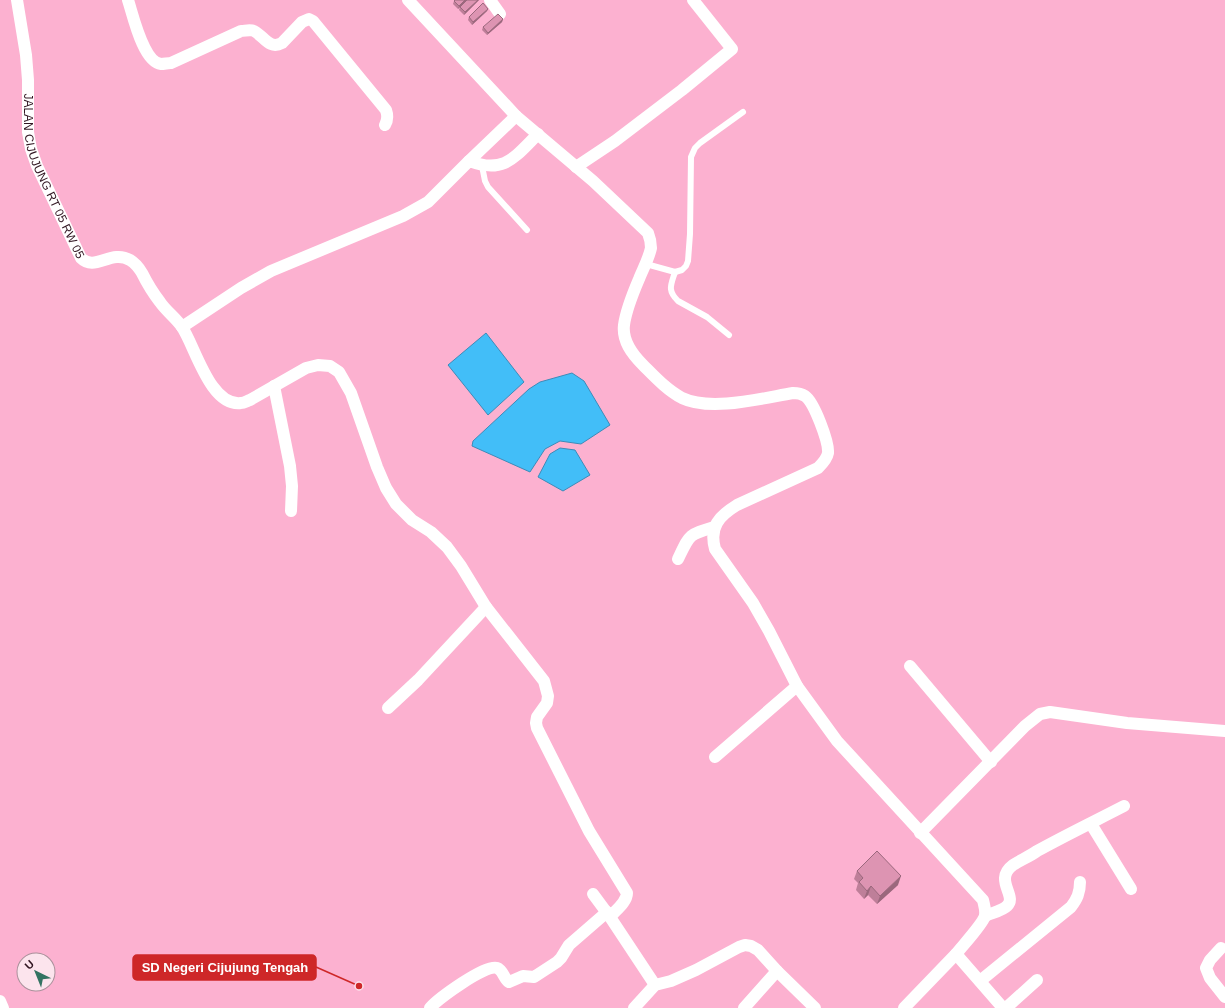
<svg xmlns="http://www.w3.org/2000/svg" width="1225" height="1008" font-family="Arial,sans-serif">
  <rect width="100%" height="100%" fill="#fcb1d0"/>
  <g fill="#42bef8" stroke="#3d8bb8">
    <polygon points="486,333 524,382 488,415 448,365"/>
    <polygon points="572,373 584,381 610,425 581,444 560,441 545,449 530,472 472,446 473,441 529,389 540,382"/>
    <polygon points="560,448 575,450 590,475 563,491 538,477 550,454"/>
  </g>
  <g fill="none" stroke-linecap="round" stroke-linejoin="round">
    <g stroke="#fff" stroke-width="6">
      <polyline points="482,166 485,181 488,187 527,230"/>
      <polyline points="646,264 675,272 682,270 686,266 688,261 690,234 691,157 695,148 700,143 743,112"/>
      <path d="M675 272C671 285 667 290 678 301L707 317 729 335"/>
    </g>
    <g stroke="#fff" stroke-width="12">
      <path id="s1" d="M17 0 26 55 28 80V132L31 149 37 166 81 258C95 272 111 249 130 260 135 263 139 268 142 273 147 283 153 293 160 302 166 311 176 318 182 327 195 346 210 407 241 403 244 403 247 401 250 400L306 368 318 365 330 366 339 372 351 393 377 467 386 488 396 504 412 520 431 532 447 547 461 566 486 607 544 681 548 696 547 703 537 717 536 723 537 728 589 831 627 893C627 902 616 910 610 917"/>
      <path d="M128 0C133 15 143 62 161 64 164 64 168 63 171 63L241 31C245 31 250 29 254 31 264 36 269 50 282 43L302 22 309 19 313 21 386 110C388 116 388 120 385 125"/>
      <path d="M408 0 516 116 593 181 648 233C650 238 651 242 651 248 649 258 643 269 639 279 633 293 626 310 624 325 622 341 632 354 643 365 655 377 667 390 682 398 711 412 763 398 793 393 798 393 802 394 805 396 814 402 829 442 828 453 827 459 822 464 818 468L737 505C719 516 709 527 715 549L753 603 769 631 797 686 837 741 983 900C984 905 986 910 985 916 982 925 963 945 956 954L1003 1008"/>
      <polyline points="490,0 500,14"/>
      <polyline points="469,161 516,116"/>
      <polyline points="576,167 615,141 682,90 732,49 693,0"/>
      <path d="M182 327 241 288 271 271 403 216 428 202 469 161C504 174 514 158 538 134"/>
      <polyline points="274,386 290,466 292,486 291,511"/>
      <path d="M678 559C690 534 688 535 714 527"/>
      <polyline points="910,666 991,762"/>
      <polyline points="388,708 418,680 486,607"/>
      <polyline points="715,757 797,686"/>
      <polyline points="1091,824 1131,889"/>
      <polyline points="920,833 1025,726 1040,714 1050,712 1127,723 1225,731"/>
      <polyline points="593,894 610,917 655,985"/>
      <path d="M985 916C991 913 1002 911 1007 906 1018 896 993 880 1013 865 1021 860 1030 856 1037 851 1066 835 1095 821 1124 806"/>
      <polyline points="1221,948 1210,960 1206,968 1210,978 1225,997"/>
      <path d="M980 981 1071 907C1077 899 1080 893 1080 882"/>
      <polyline points="0,1001 3,1008"/>
      <path d="M430 1008C438 999 485 964 497 968 503 970 504 979 509 982L523 976 534 977 557 962 561 958 569 945 607 912"/>
      <polyline points="634,1008 655,985 671,981 696,970 739,947 745,945 751,946 758,950 777,971 815,1008"/>
      <polyline points="744,1008 777,971"/>
      <polyline points="904,1008 956,954"/>
      <polyline points="1006,1008 1037,980"/>
    </g>
  </g>
  <g fill="#be7f99">
    <polygon points="467,0 458,9 453,4 454,1"/>
    <polygon points="467,0 479,0 464,15 459,10 460,7"/>
    <polygon points="488,9 487,11 472,25 468,20 469,17"/>
    <polygon points="503,19 502,22 487,35 482,30 483,27"/>
    <polygon points="857,871 898,885 877,904 868,895 864,899 856,890 858,883 854,879"/>
  </g>
  <g fill="#9b687d">
    <polygon points="465,0 467,0 458,9 459,6"/>
    <polygon points="478,0 479,0 464,15 465,12"/>
    <polygon points="488,9 487,11 472,25 473,22"/>
    <polygon points="503,19 502,22 487,35 488,33"/>
    <polygon points="901,876 898,885 877,904 880,896"/>
    <polygon points="871,886 868,895 864,899 867,891"/>
  </g>
  <g fill="#dd94b2" stroke="#9b687d">
    <polygon points="455,0 465,0 459,6 454,1"/>
    <polygon points="467,0 478,0 465,12 460,7"/>
    <polygon points="483,3 488,9 473,22 469,17"/>
    <polygon points="498,14 503,19 488,33 483,27"/>
    <polygon points="877,851 901,876 880,896 871,886 867,891 859,882 863,878 857,871"/>
  </g>
  <g text-anchor="middle" dominant-baseline="central" stroke-width="4" stroke-linejoin="round" paint-order="stroke">
    <g font-size="12" fill="#301521" stroke="#fce4ed">
      <text stroke="none"><textPath href="#s1" startOffset="182">JALAN CIJUJUNG RT 05 RW 05</textPath></text>
    </g>
  </g>
  <path fill="none" stroke="#ce2728" stroke-width="1.5" d="M359 986L316 967"/>
  <circle fill="#ce2728" stroke="#fce4ed" stroke-width="1.5" cx="359" cy="986" r="4"/>
  <rect fill="#ce2728" stroke="#ce2728" stroke-width="1.5" x="133" y="955" width="183" height="25" rx="4"/>
  <g font-size="13" text-anchor="middle" font-weight="bold" fill="#fff">
    <text x="225" y="972">SD Negeri Cijujung Tengah</text>
  </g>
  <g transform="translate(36 972) rotate(317)"><circle r="19" fill="#fce4ed" stroke="#aa919b"/>
  <path d="M0-3L7 15L0 10L-7 15Z" fill="#337362"/>
  <text y="-6" font-size="11" font-weight="bold" text-anchor="middle" fill="#301521">U</text>
  </g>
</svg>
